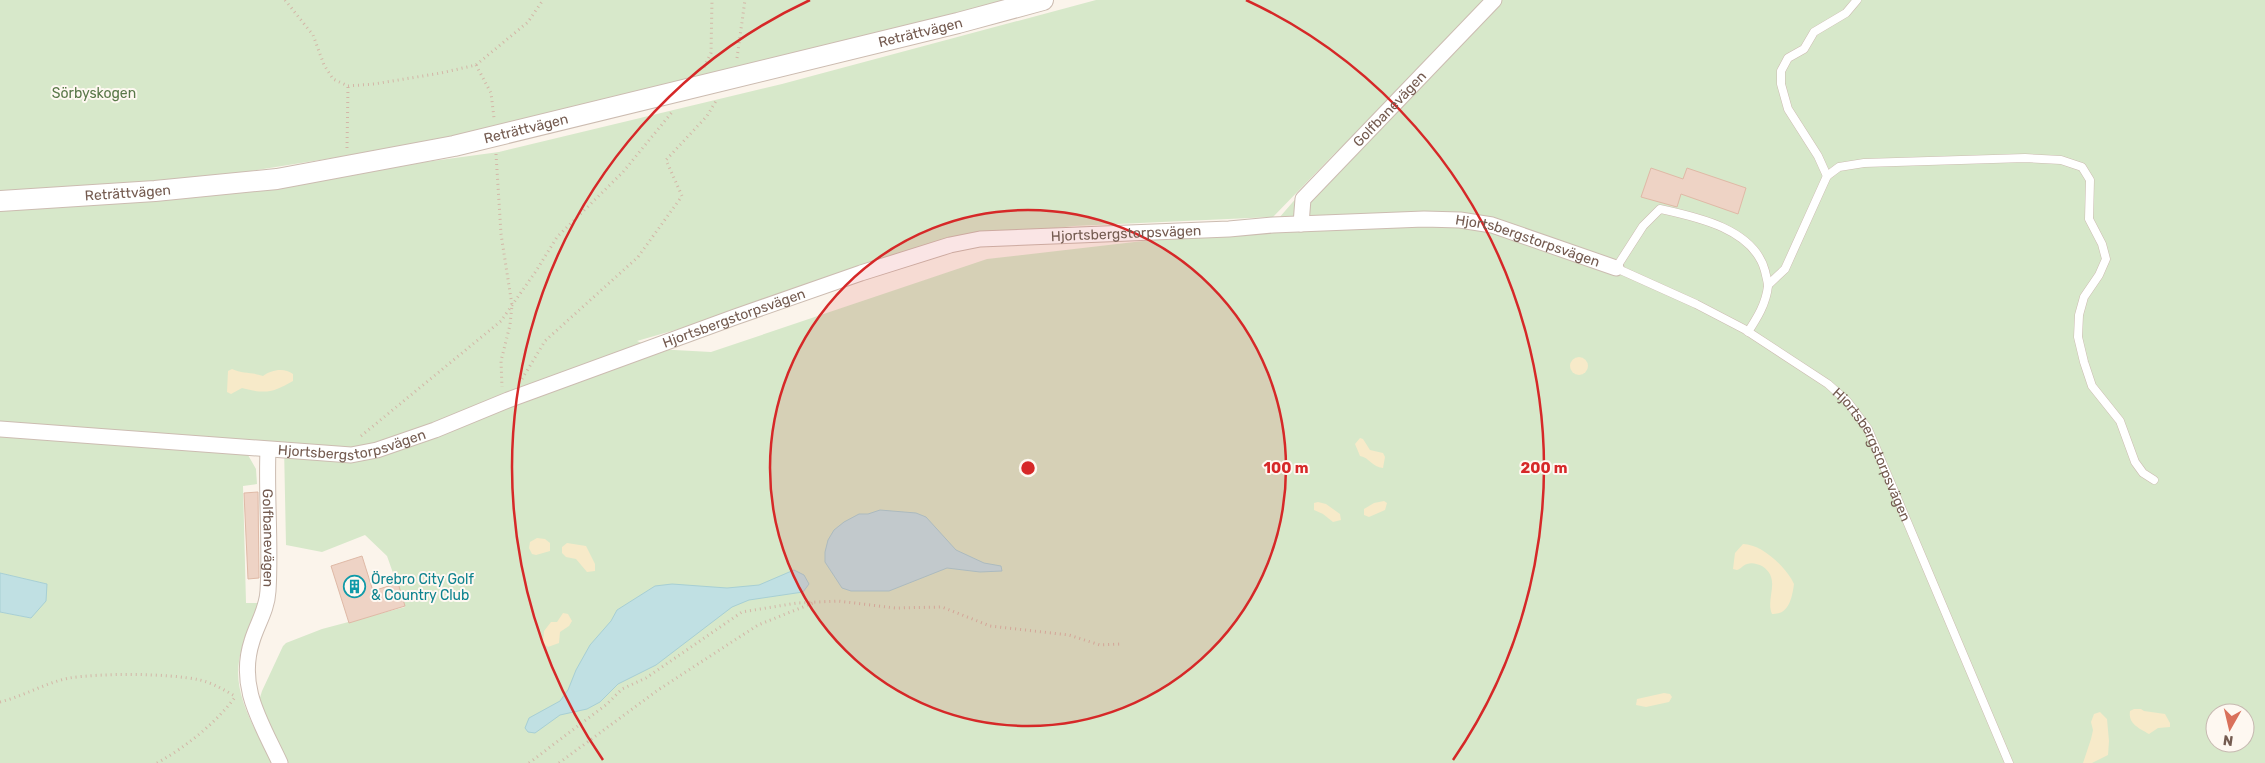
<svg xmlns="http://www.w3.org/2000/svg" width="2265" height="763" font-family="Rubik,sans-serif">
  <rect width="100%" height="100%" fill="#fbf4eb"/>
  <g fill="#d7e8ca" fill-rule="evenodd">
    <polygon points="0,0 1007,0 495,132 201,179 80,189 0,190"/>
    <path d="M1096 0H2265V763H286L258 704 262 691 283 646 286 643 322 629 405 607 387 556 365 535 322 552 286 545 284 446 0 423V208L79 206 202 197 351 172 499 152 782 84ZM1338 150 1272 226 987 259 711 352 656 349 637 341 720 317 951 240 1074 226 1273 217ZM2215 713H2245V743H2215Z"/>
    <path d="M0 434 248 455 256 469 257 484 243 486 246 603H258V609C251 626 242 643 239 661 233 696 257 732 272 763H0V612L31 618 46 584 0 573Z"/>
  </g>
  <g fill="#f7eac9">
    <circle cx="1579" cy="366" r="9"/>
    <path d="M232 369C243 374 252 372 263 376 271 370 284 367 293 374V381C272 393 266 394 242 388L231 394 227 392 228 371Z"/>
    <path d="M1360 438 1363 439 1370 450 1383 453 1385 457 1383 468C1372 467 1370 458 1360 456L1355 444Z"/>
    <polygon points="1384,501 1387,503 1385,510 1369,517 1364,515 1364,509 1374,503"/>
    <polygon points="1318,502 1326,504 1340,514 1341,520 1333,522 1323,514 1314,510 1314,503"/>
    <polygon points="537,538 545,539 550,543 550,551 536,555 532,554 529,548 530,542"/>
    <polygon points="567,543 586,546 595,564 595,571 587,572 576,559 566,557 562,553 562,547"/>
    <path d="M1743 544C1762 544 1787 568 1794 584 1792 598 1789 615 1772 614 1765 598 1782 579 1762 566 1758 564 1752 562 1747 564 1743 565 1741 569 1737 570L1733 569 1735 553Z"/>
    <polygon points="563,613 568,614 572,621 569,626 560,632 559,643 548,647 543,643 544,631 551,622 557,622"/>
    <polygon points="1664,693 1670,694 1672,697 1669,702 1646,707 1636,705 1637,699"/>
    <path d="M2134 709H2141L2144 711 2165 714 2170 723V727L2158 728 2149 734C2139 728 2128 724 2130 711Z"/>
    <polygon points="2100,712 2107,719 2109,741 2108,755 2092,763 2083,763 2091,739 2093,730 2091,722 2094,714"/>
  </g>
  <g fill="#c0e0e3" stroke="#a7cfd4">
    <polygon points="880,510 916,513 926,517 956,550 984,563 1001,566 1002,571 980,572 947,568 889,591 851,591 842,588 825,562 825,552 828,540 834,530 844,522 859,514 868,514"/>
    <polygon points="794,570 804,575 809,584 803,592 749,600 732,607 656,665 618,684 600,702 587,709 560,715 535,733 528,732 525,728 529,718 560,701 568,690 576,670 590,645 611,621 617,610 655,586 672,584 727,588 759,585"/>
    <polygon points="0,573 47,584 46,601 31,618 0,612"/>
  </g>
  <g fill="#eed3c5" stroke="#dfb9a6">
    <polygon points="1651,168 1683,179 1687,168 1746,188 1738,214 1681,194 1677,207 1641,197"/>
    <polygon points="258,492 259,578 248,579 244,493"/>
    <polygon points="362,556 373,591 398,583 405,606 349,623 331,566"/>
  </g>
  <g fill="none" stroke-linecap="round" stroke-linejoin="round">
    <defs>
      <g id="service">
        <polyline points="1827,176 1818,156 1788,109 1781,84 1781,71 1788,58 1804,49 1814,32 1846,13 1857,0"/>
        <polyline points="1768,285 1785,269 1827,176 1839,167 1864,163 2025,158 2061,160 2082,167 2090,180 2089,219 2102,244 2106,259 2099,275 2084,297 2079,315 2078,337 2084,362 2092,386 2120,421 2135,462 2143,473 2154,480"/>
        <path id="s1" d="M1748 332C1757 318 1766 304 1768 286 1768 282 1766 276 1765 271 1754 229 1697 217 1660 209L1643 226 1616 268 1696 304 1744 329 1828 384 1847 401 1868 429 2009 763"/>
      </g>
      <g id="minor">
        <path id="s2" d="M1301 224 1303 199 1494 0"/>
        <path id="s3" d="M0 429 351 455 377 450 435 430 508 400 735 317 861 273 950 245 980 239 1229 229 1273 225 1424 219 1460 220 1492 225 1616 268"/>
        <path id="s4" d="M268 450C266 497 271 544 268 591 267 610 257 624 252 641 237 687 261 722 280 763"/>
      </g>
      <g id="tertiary">
        <path id="s5" d="M0 201 155 191 277 179 454 146 958 23 1043 0"/>
      </g>
    </defs>
    <use href="#service" stroke="#ccbcb1" stroke-width="9"/>
    <use href="#minor" stroke="#ccbcb1" stroke-width="17"/>
    <use href="#tertiary" stroke="#ccbcb1" stroke-width="22"/>
    <g stroke="#d3b6a7" stroke-width="3" stroke-dasharray="1 4" stroke-linecap="butt">
      <polyline points="285,0 313,35 324,65 333,79 348,86 374,84 441,73 476,65 528,22 543,0"/>
      <polyline points="737,58 745,0"/>
      <polyline points="476,65 491,93 494,118"/>
      <polyline points="704,67 711,53 712,0"/>
      <polyline points="347,148 348,86"/>
      <polyline points="496,154 501,234 512,305 510,325 501,361 502,387"/>
      <polyline points="522,379 545,341 638,257 682,196 666,160 707,116 716,101"/>
      <polyline points="361,436 501,321 536,271 557,237 623,172 673,111"/>
      <path d="M0 702C24 696 45 683 69 678 103 673 167 673 200 680 213 683 224 690 235 696"/>
      <path d="M157 763C186 747 216 723 236 696"/>
      <polyline points="529,763 607,704 622,689 646,678 742,612 797,603 838,601 895,608 942,607 990,626 1069,635 1100,645 1121,644"/>
      <polyline points="559,763 658,690 758,625 813,603"/>
    </g>
    <use href="#service" stroke="#fff" stroke-width="8"/>
    <use href="#minor" stroke="#fff" stroke-width="15"/>
    <use href="#tertiary" stroke="#fff" stroke-width="20"/>
  </g>
  <circle cx="1028" cy="468" r="258" fill="#d62828" fill-opacity=".12"/>
  <g fill="none" stroke="#d62828" stroke-width="2.5">
    <circle cx="1028" cy="468" r="258"/>
    <path d="M603 760A516 516 0 0 1 810 0M1246 0A516 516 0 0 1 1453 760"/>
  </g>
  <defs>
    <symbol id="building-ring" viewBox="-11 -11 22 22"><circle r="9.5" fill="#fef8f1" stroke="#0f9aa8" stroke-width="1.5"/><path d="M-4-6H4V6H1V3H-1V6H-4ZM-2.5-4.3h1.7v1.8h-1.7ZM.8-4.3h1.7v1.8H.8ZM-2.5-1h1.7V.8h-1.7ZM.8-1h1.7V.8H.8Z" fill="#0f9aa8"/></symbol>
  </defs>
  <g fill-rule="evenodd">
    <use href="#building-ring" x="342" y="574" width="25" height="25"/>
  </g>
  <g text-anchor="middle" dominant-baseline="central" stroke-width="4" stroke-linejoin="round" paint-order="stroke">
    <g font-size="14" fill="#745b50" stroke="#fef8f1">
      <text stroke="none"><textPath href="#s5" startOffset="938">Reträttvägen</textPath></text>
      <text stroke="none"><textPath href="#s2" startOffset="150">Golfbanevägen</textPath></text>
      <text stroke="none"><textPath href="#s5" startOffset="532">Reträttvägen</textPath></text>
      <text stroke="none"><textPath href="#s5" startOffset="128">Reträttvägen</textPath></text>
      <text stroke="none"><textPath href="#s3" startOffset="1164">Hjortsbergstorpsvägen</textPath></text>
      <text stroke="none"><textPath href="#s3" startOffset="1569">Hjortsbergstorpsvägen</textPath></text>
      <text stroke="none"><textPath href="#s3" startOffset="759">Hjortsbergstorpsvägen</textPath></text>
      <text stroke="none"><textPath href="#s3" startOffset="354">Hjortsbergstorpsvägen</textPath></text>
      <text stroke="none"><textPath href="#s1" startOffset="595">Hjortsbergstorpsvägen</textPath></text>
      <text stroke="none"><textPath href="#s4" startOffset="88">Golfbanevägen</textPath></text>
    </g>
    <g font-size="14" fill="#597849" stroke="#fef8f1">
      <text x="94" y="93">Sörbyskogen</text>
    </g>
    <g font-size="14" fill="#0d838f" stroke="#fef8f1" text-anchor="start">
      <text x="371" y="579">Örebro City Golf<tspan x="371" dy="16">&amp; Country Club</tspan></text>
    </g>
  </g>
  <circle cx="1028" cy="468" r="8" fill="#d62828" stroke="#fef8f1" stroke-width="2.5"/>
  <g font-size="15" text-anchor="middle" font-weight="bold" fill="#d62828" stroke="#fef8f1" stroke-width="4" stroke-linejoin="round" paint-order="stroke">
    <text x="1286" y="473">100 m</text>
    <text x="1544" y="473">200 m</text>
  </g>
  <g transform="translate(2230 728) rotate(188)"><circle r="24" fill="#fef8f1" stroke="#c7b9b1"/>
  <path d="M0-4L9 19L0 12L-9 19Z" fill="#d9715b"/>
  <text y="-8" font-size="14" font-weight="bold" text-anchor="middle" fill="#745b50">N</text>
  </g>
</svg>
